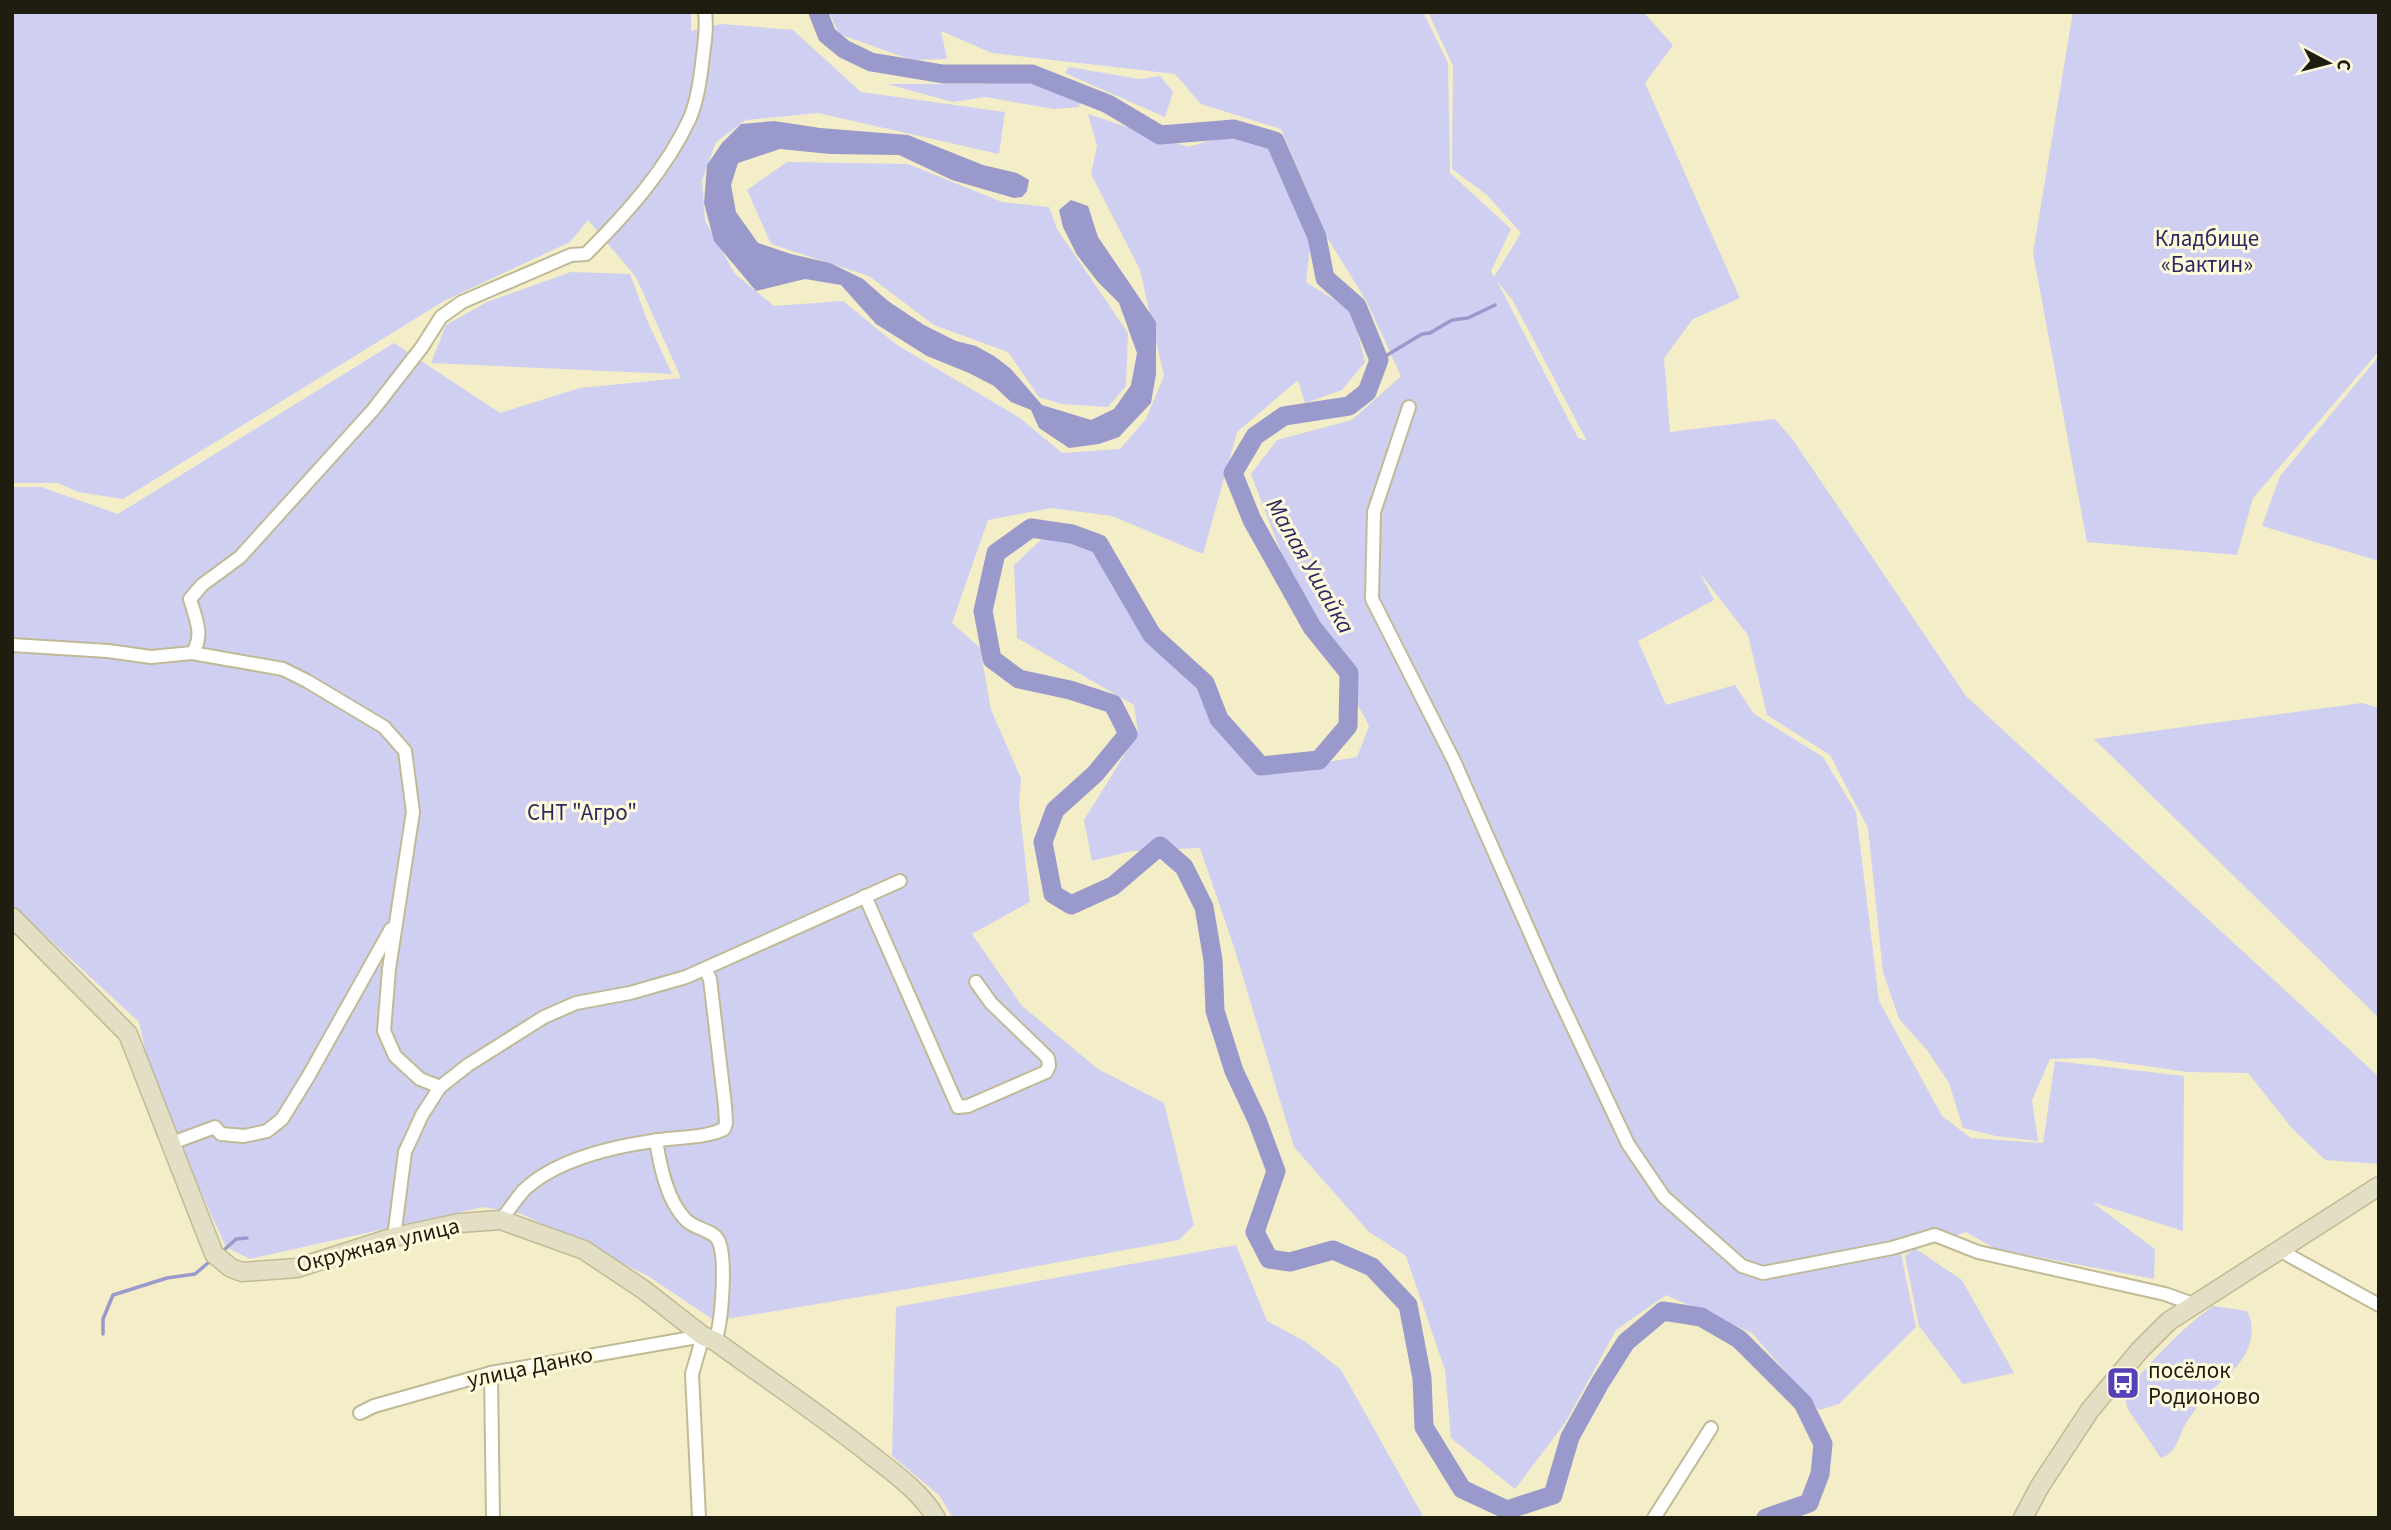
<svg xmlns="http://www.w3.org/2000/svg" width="2391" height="1530" font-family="'Source Sans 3',sans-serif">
  <rect width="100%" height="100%" fill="#f3edc8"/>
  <g fill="#cfcff2" fill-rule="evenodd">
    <polygon points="12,12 691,12 691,31 722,24 793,30 861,92 1005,112 999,154 818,113 746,120 716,142 702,180 705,221 735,274 774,306 843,301 897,345 1020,418 1062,453 1120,449 1146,419 1164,376 1140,270 1091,174 1097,146 1088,114 1188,147 1233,134 1271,148 1311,239 1306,282 1352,311 1365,362 1342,390 1305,403 1298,380 1237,432 1203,554 1112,516 1051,508 988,520 952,623 980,648 991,710 1021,778 1019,804 1030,902 972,934 1022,1006 1098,1069 1164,1103 1194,1225 1179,1240 973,1278 715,1321 648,1276 522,1214 483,1207 250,1259 226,1247 154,1089 139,1022 19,911 12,907 12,487 41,487 118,514 394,343 500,413 580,388 681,378 636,277 588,220 570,242 444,301 123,499 78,492 58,483 12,483"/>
    <path d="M829 12H1423L1448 63 1450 173 1511 229 1491 271 1494 277 1521 233 1487 195 1452 169 1453 66 1428 12H1643L1673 45 1645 83 1740 298 1693 319 1664 358 1670 432 1775 419 1793 440 1966 696 2379 1077V1164L2325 1160 2291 1127 2248 1073 2188 1072 2091 1058 2050 1059 2032 1100 2038 1141 1996 1136 1963 1128 1949 1083 1927 1050 1899 1019 1883 972 1868 828 1830 755 1767 715 1748 635 1699 572 1714 600 1638 641 1666 705 1735 685 1754 714 1823 757 1856 812 1879 1001 1942 1116 1971 1138 2043 1143 2055 1061 2184 1076 2183 1231 2092 1202 2155 1249 2154 1279 1996 1249 1966 1232 1916 1249 1962 1280 2014 1373 1963 1384 1919 1326 1905 1256 1912 1251 1901 1254 1916 1327 1839 1404 1819 1410 1752 1333 1666 1295 1616 1330 1565 1423 1515 1489 1451 1438 1445 1370 1406 1256 1368 1231 1294 1147 1234 947 1200 848 1131 851 1092 861 1084 820 1138 733 1134 705 1017 638 1014 565 1044 537 1092 547 1126 599 1198 678 1257 774 1357 757 1369 726 1289 573 1251 474 1277 440 1352 420 1401 376 1367 302 1328 239 1281 129 1201 104 1175 74 992 53 941 31 947 59 912 60 839 34ZM1497 281 1513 301 1587 441 1578 438Z"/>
    <polygon points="2073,12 2379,12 2379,351 2253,498 2237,555 2087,542 2033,253"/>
    <polygon points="1069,67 1139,79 1160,76 1173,92 1165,117 1065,73"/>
    <polygon points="1031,81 1081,101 1079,107 1054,109 985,97 953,102 887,84 974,84"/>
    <polygon points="787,162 908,164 1002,202 1049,207 1057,229 1128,333 1126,386 1108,407 1062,404 1039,397 1008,352 934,325 869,276 771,244 747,190"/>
    <polygon points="571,272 630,274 647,320 672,374 431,363 446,325 487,302"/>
    <polygon points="2379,356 2379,561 2262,526 2280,476"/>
    <polygon points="2362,703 2379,708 2379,1018 2094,739"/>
    <polygon points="1236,1245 1267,1321 1306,1342 1341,1370 1424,1518 953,1518 939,1495 892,1456 896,1307"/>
    <path d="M2213 1306 2247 1311C2253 1322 2253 1336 2248 1348 2239 1370 2220 1381 2205 1397 2198 1404 2194 1412 2188 1420 2179 1433 2177 1454 2161 1458L2127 1408 2125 1394C2151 1360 2179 1331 2213 1306Z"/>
  </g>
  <polygon fill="#9a99cb" points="774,121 820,128 908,135 983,165 1017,173 1029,180 1027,191 1022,197 1014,198 952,180 899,155 830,154 780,149 738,163 731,185 736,212 758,243 791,254 830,263 863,279 888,301 924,325 956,341 976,346 994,356 1011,369 1042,405 1091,420 1114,409 1131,385 1137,353 1119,303 1098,282 1077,255 1063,227 1059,210 1071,200 1088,206 1098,237 1156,322 1156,374 1151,403 1119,437 1099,444 1069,448 1039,428 1031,410 1011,402 994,386 969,373 927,356 876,324 841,285 805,279 756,291 714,241 704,203 707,165 722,143 741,124"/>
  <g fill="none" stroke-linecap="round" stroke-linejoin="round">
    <g stroke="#9a99cb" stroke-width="3.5">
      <polyline points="1379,360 1422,334 1430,333 1452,320 1468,318 1495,305"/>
      <polyline points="224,1250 236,1239 247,1238"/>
      <polyline points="103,1334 103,1319 113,1295 167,1278 195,1274 208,1263"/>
    </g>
    <polyline stroke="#9a99cb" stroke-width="19" points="818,12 827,35 844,49 871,62 943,74 1032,74 1108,104 1160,135 1234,129 1275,141 1317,237 1325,278 1357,306 1379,360 1367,392 1349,406 1284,416 1255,436 1233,473 1252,520 1312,627 1349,673 1348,726 1319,760 1261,766 1219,719 1205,683 1152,635 1099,544 1072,534 1031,528 996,553 983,611 992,659 1019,679 1070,690 1113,704 1128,734 1095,774 1055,810 1043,842 1053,894 1071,905 1113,886 1160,846 1184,867 1204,907 1213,960 1215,1011 1234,1071 1257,1120 1276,1171 1255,1232 1269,1259 1290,1262 1333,1250 1372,1267 1408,1305 1422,1378 1424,1427 1462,1489 1507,1510 1553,1495 1570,1437 1600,1383 1626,1342 1663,1311 1701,1317 1739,1339 1803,1403 1823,1444 1820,1474 1809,1503 1766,1518"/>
    <defs>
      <g id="street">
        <polyline points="1409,407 1374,512 1372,599 1454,761 1553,985 1628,1144 1664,1197 1742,1266 1763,1273 1892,1248 1935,1235 1978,1252 2165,1294 2193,1304"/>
        <path d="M12 645 108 651 151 657 192 653C205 636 195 617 190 599L202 585 240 557 373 410 422 347 441 317 462 302 571 255 586 254C626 214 666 170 690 118 698 99 701 75 703 55 705 41 707 27 705 12"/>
        <polyline points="192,653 283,669 307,681 384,727 405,751 413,812 389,969 384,1031 395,1056 420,1079 440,1087"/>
        <polyline points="865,896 958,1107 968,1106 1046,1072 1049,1066 1048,1058 991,1003 976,982"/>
        <path d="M656 1140C660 1166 667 1201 686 1220 695 1229 713 1230 718 1240 727 1256 722 1323 715 1341"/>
        <polyline points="172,1143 215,1127 221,1134 244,1136 267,1131 282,1119 308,1077 391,929"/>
        <path d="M501 1220C509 1210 516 1199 524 1190 558 1158 615 1146 660 1140 681 1137 705 1138 724 1129L726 1123 725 1106 710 979 705 969"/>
        <polyline points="394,1237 405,1152 422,1115 440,1087 468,1065 544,1017 576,1003 630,993 686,977 900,881"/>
        <polyline points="2279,1250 2379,1305"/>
        <polyline points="491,1373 493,1518"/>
        <polyline points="360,1413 374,1406 491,1373 703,1336 692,1374 699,1518"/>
        <polyline points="1654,1518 1711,1428"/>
      </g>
      <g id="secondary">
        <path d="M12 917 128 1034 214 1254 231 1268 242 1272 297 1268 394 1237 459 1223 501 1220 584 1250 644 1290 703 1336 715 1341C767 1379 821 1415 871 1455 894 1473 921 1492 936 1518"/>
        <polyline points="2023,1518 2040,1486 2090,1410 2139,1351 2169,1321 2379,1186"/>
      </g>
    </defs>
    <use href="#street" stroke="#c0ba96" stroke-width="16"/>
    <use href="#secondary" stroke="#c0ba96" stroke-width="21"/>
    <use href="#street" stroke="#fff" stroke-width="12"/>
    <use href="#secondary" stroke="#e3dfc4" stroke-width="18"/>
  </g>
  <defs>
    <symbol id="bus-square" viewBox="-11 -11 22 22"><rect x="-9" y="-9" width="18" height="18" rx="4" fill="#5640b8" stroke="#fffadc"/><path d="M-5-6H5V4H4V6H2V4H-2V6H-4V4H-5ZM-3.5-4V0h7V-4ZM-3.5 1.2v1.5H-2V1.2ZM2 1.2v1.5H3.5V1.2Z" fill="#fff"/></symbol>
  </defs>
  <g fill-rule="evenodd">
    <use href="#bus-square" x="2104" y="1364" width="38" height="38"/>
  </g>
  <g text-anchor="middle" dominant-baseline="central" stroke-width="6" stroke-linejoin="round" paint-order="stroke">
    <g font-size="23" fill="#2f2763" stroke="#fffadc">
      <text x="2207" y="238">Кладбище<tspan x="2207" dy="26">«Бактин»</tspan></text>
      <text x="582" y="812">СНТ "Агро"</text>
    </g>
    <g font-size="23" fill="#1f1d0f" stroke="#fffadc">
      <text transform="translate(378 1245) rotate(-14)">Окружная улица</text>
      <text transform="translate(530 1367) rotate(-12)">улица Данко</text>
    </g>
    <g font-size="23" fill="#1f1d0f" stroke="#fffadc" text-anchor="start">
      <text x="2148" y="1370">посёлок<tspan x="2148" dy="26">Родионово</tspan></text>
    </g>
    <g font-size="24" font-style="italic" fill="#312966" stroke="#fffadc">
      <text transform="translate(1310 566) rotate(60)">Малая Ушайка</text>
    </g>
  </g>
  <rect width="2391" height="1530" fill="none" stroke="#1f1d0f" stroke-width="28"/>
  <g transform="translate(2328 63) rotate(97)" stroke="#fffadc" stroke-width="5" paint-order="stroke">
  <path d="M0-5L12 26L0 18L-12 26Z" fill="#1f1d0f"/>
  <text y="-10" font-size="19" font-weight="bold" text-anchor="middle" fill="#1f1d0f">С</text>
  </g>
</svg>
